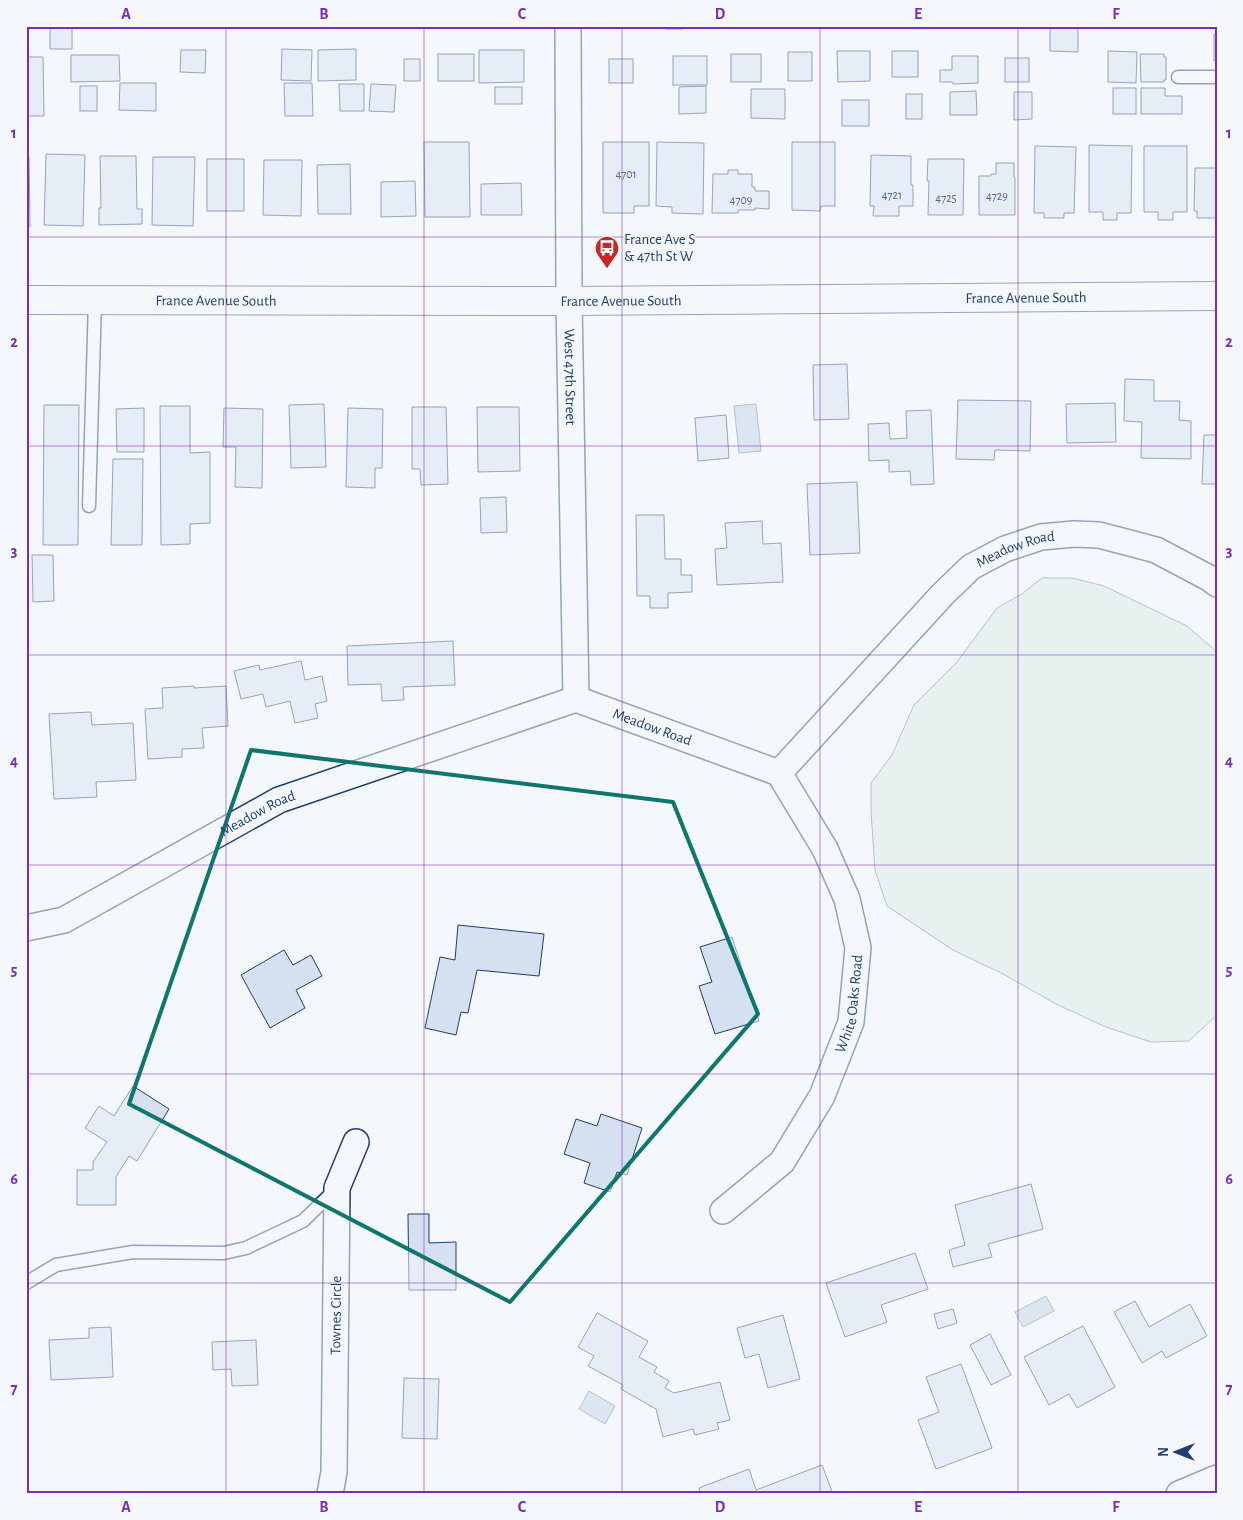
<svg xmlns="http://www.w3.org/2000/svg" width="1243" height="1520" font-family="'Alegreya Sans',sans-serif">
  <rect width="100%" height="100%" fill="#f4f7fb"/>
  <polygon fill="#d7e8df" stroke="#687fa3" points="1042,578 1072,578 1104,586 1187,626 1217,652 1217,1015 1189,1041 1151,1042 1106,1027 1056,1004 1003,974 953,950 887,906 875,870 871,812 871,783 892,755 914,705 957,662 997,608 1022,594"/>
  <g fill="#bed0e5" stroke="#687fa3">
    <polygon points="756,404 761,451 739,453 734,406"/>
    <polygon points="1046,1296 1054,1311 1023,1327 1015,1312"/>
    <polygon points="589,1391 615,1406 605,1424 579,1409"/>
  </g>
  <g fill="#d5e0f0" stroke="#1d3f73">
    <polygon points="50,26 83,26 83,27 72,27 72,49 50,49"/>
    <rect x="666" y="26" width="16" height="3"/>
    <polygon points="1050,26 1078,26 1078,52 1050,51"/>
    <polygon points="1214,34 1217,34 1217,60 1214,61"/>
    <polygon points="282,49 312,50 311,81 281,80"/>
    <polygon points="356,49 356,80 318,81 318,50"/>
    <polygon points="181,50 206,50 205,73 180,72"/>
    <polygon points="479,50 524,50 524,82 479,83"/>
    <polygon points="837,51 870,51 870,81 838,82"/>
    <rect x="892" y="51" width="26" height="26"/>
    <polygon points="1108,51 1137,52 1136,83 1108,82"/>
    <rect x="788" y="52" width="24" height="29"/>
    <rect x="438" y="54" width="36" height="27"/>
    <rect x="731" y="54" width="30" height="28"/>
    <polygon points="1140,54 1164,54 1164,57 1166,57 1166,80 1164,80 1164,82 1141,82"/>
    <polygon points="71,55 119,55 120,81 71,82"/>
    <rect x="673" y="56" width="34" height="29"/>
    <polygon points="952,56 978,56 978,83 953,84 952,82 940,82 940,70 952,70"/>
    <polygon points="26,57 43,57 44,116 26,116"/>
    <rect x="1005" y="58" width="24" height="24"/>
    <rect x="404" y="59" width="16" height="22"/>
    <rect x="609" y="59" width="24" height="24"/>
    <polygon points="120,83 156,83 156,111 119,110"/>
    <polygon points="284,83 312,83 313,116 285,116"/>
    <polygon points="339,84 364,84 364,111 340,111"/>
    <polygon points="371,84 396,85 394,112 369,111"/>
    <rect x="80" y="86" width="17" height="25"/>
    <polygon points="706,86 706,113 679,114 679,87"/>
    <rect x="495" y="87" width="27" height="17"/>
    <rect x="1113" y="88" width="23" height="26"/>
    <polygon points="1141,88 1165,88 1165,96 1182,96 1182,114 1141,114"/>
    <polygon points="751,89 785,89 785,119 751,118"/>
    <polygon points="976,91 977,115 950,115 950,92"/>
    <polygon points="1014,92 1032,92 1032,119 1014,120"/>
    <rect x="906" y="94" width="16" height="25"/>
    <rect x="842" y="100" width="27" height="26"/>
    <polygon points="424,142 469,142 470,217 425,217"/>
    <polygon points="603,142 649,142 649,206 634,206 634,213 603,213"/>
    <polygon points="657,142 704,143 703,214 672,213 672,207 656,206"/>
    <polygon points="792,142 835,142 835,206 821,206 820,211 792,210"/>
    <polygon points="1089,145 1132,146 1131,213 1117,213 1117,220 1103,220 1103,212 1089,212"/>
    <polygon points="1035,146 1076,147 1074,213 1064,213 1064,218 1044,218 1044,213 1034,213"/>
    <polygon points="1144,146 1187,146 1187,212 1173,212 1173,220 1158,220 1158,212 1144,212"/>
    <polygon points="46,154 85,155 83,226 44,225"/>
    <polygon points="871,155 911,156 911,185 913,185 913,206 899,206 899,216 873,216 874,206 870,206"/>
    <polygon points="100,156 136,156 137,209 142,209 142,224 99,225 99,208 101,208"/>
    <polygon points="29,157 30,227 26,227 26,158"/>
    <polygon points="153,157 195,157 193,226 152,225"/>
    <rect x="207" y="159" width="37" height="52"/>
    <polygon points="928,159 964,159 963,215 928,215 929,181 927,181"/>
    <polygon points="264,160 302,160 301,216 263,215"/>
    <polygon points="996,163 1014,163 1014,177 1015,177 1015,215 979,215 979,176 991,176 991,174 996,174"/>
    <polygon points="350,164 351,214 318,214 317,165"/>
    <polygon points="1195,168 1217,168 1217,218 1197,218 1197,211 1194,211"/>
    <polygon points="728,170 738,170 738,174 752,174 752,187 755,187 755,191 769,191 769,209 755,208 755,210 738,210 738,213 712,213 713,174 728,174"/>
    <polygon points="415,181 416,216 381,217 381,182"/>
    <polygon points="521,183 522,215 481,215 481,184"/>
    <polygon points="847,364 849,419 814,420 813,365"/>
    <polygon points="1125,379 1154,380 1154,401 1180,401 1179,420 1191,421 1191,459 1141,458 1142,422 1124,421"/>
    <polygon points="958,400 1031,401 1030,451 995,450 994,460 956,459"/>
    <polygon points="1115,403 1116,442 1067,443 1066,404"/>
    <polygon points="324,404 326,467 291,468 289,405"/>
    <polygon points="44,405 79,405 78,545 43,545"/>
    <polygon points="160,406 190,406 190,453 210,452 210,523 190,524 190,544 161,545"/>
    <polygon points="412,407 446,407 448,484 421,485 420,469 412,469"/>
    <polygon points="477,407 519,407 520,471 478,472"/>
    <polygon points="144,408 144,452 117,452 116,409"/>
    <polygon points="224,408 263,409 262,488 235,487 236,447 223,447"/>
    <polygon points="348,408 383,409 382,468 375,468 375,488 346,487"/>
    <polygon points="931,410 934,484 911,485 910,471 889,472 889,460 869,461 868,424 889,423 890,439 907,438 906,411"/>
    <polygon points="726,415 729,458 698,461 695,418"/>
    <polygon points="1204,435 1217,435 1217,484 1202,484"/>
    <polygon points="113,459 143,459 142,545 111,545"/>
    <polygon points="857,482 860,553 810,555 807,484"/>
    <polygon points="506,497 507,532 481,533 480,498"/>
    <polygon points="636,515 664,515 665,559 681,559 681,575 692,575 692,592 668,593 668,608 650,608 650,596 637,596"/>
    <polygon points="762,521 763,544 781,543 783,582 717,585 715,549 727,548 725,523"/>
    <polygon points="32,555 53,555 54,601 33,602"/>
    <polygon points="453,641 455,685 403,687 404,700 382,701 381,684 348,685 347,646"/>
    <polygon points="301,661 305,680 322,676 327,701 315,704 318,718 295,723 290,701 266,707 263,694 241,699 234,671 259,665 260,670"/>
    <polygon points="194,686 194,688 226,686 228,726 202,728 204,748 182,749 182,757 148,759 145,709 163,708 162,688"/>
    <polygon points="91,712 92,725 133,723 136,780 96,782 97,797 54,799 49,714"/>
    <polygon points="458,925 544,934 539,976 477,970 468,1013 461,1012 456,1035 425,1028 440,957 455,960"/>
    <polygon points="732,937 759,1021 715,1034 699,986 712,982 700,947"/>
    <polygon points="284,950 293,965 311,955 322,976 296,990 305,1008 270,1028 241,975"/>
    <polygon points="133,1086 169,1109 137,1161 129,1156 116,1177 116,1205 77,1205 77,1170 93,1170 93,1162 107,1142 85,1128 99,1106 114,1116"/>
    <polygon points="601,1114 642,1128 627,1175 617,1172 610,1192 584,1183 590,1163 564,1154 576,1119 597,1126"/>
    <polygon points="1031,1184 1043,1229 988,1244 992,1257 953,1267 949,1250 965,1245 955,1205"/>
    <polygon points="408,1214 429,1214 429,1243 456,1242 456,1290 409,1290"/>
    <polygon points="915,1253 928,1289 881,1305 887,1322 845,1337 826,1283"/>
    <polygon points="1135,1301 1149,1327 1190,1304 1207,1336 1166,1358 1162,1351 1142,1363 1114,1312"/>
    <polygon points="953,1309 957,1323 938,1329 934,1314"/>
    <polygon points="597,1313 648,1341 639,1357 657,1367 654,1372 669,1381 665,1388 674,1393 720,1382 730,1420 717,1423 719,1429 695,1435 693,1429 663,1437 656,1409 621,1389 623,1385 588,1366 594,1356 578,1347"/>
    <polygon points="783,1315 800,1379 768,1388 759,1354 745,1358 737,1328"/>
    <polygon points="1083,1326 1115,1387 1077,1408 1069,1394 1049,1405 1024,1357"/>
    <polygon points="111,1327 113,1377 51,1380 49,1340 89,1338 89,1328"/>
    <polygon points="990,1334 1011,1375 991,1385 970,1345"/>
    <polygon points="256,1340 258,1385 232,1386 231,1369 213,1370 212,1342"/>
    <polygon points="961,1364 992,1448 936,1469 918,1420 939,1412 926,1377"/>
    <polygon points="404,1378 439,1379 437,1439 402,1438"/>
    <polygon points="822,1465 833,1494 701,1494 699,1488 749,1469 756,1490"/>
  </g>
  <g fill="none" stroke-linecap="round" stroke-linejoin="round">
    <defs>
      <g id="lane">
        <polyline points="1178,77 1217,77"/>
        <polyline points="89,506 95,300"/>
        <polyline points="26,1283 56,1265 133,1252 224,1253 246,1248 303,1221 337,1188"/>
      </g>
      <g id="street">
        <path id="s1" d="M568 26 569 301 576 699"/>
        <path id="s2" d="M26 928 64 920 279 800 576 699 779 773 943 594 971 567 1005 549 1041 537 1074 534 1099 535 1156 550 1209 578 1217 584"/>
        <path id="s3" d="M723 1211 782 1162 822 1096 851 1022 858 948 847 899 825 849 779 773"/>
        <path id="s4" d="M330 1494 334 1472 337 1188 356 1142"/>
        <polyline points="1179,1494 1217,1478"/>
      </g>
      <g id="secondary">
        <path id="s5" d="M26 300 569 301 1217 296"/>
      </g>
    </defs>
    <use href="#lane" stroke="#1d3f73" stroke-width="15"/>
    <use href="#street" stroke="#1d3f73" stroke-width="28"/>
    <use href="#secondary" stroke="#1d3f73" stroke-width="30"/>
    <use href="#lane" stroke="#f4f7fb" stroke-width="12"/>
    <use href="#street" stroke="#f4f7fb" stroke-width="25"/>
    <use href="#secondary" stroke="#f4f7fb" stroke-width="28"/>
  </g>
  <path d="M0 0H1243V1520H0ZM251 750 673 802 758 1014 510 1302 129 1104Z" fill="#f4f7fb" fill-opacity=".55" fill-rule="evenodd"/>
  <path fill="none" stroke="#0f766e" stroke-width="4" stroke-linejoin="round" d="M251 750 673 802 758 1014 510 1302 129 1104Z"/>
  <path fill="none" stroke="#7b2cbf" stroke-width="1" stroke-opacity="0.55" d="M226 26V1494M424 26V1494M622 26V1494M820 26V1494M1018 26V1494M26 237H1217M26 446H1217M26 655H1217M26 865H1217M26 1074H1217M26 1283H1217"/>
  <defs>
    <symbol id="bus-pin" viewBox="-11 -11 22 30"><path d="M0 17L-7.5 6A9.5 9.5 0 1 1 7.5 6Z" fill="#c62828" stroke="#f4f7fb"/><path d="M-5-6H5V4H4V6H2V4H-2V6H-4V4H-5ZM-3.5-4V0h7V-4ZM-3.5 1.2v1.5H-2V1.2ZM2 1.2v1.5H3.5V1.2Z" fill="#fff"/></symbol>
  </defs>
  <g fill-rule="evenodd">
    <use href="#bus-pin" x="593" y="234" width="28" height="38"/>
  </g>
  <g text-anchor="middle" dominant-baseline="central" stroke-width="4" stroke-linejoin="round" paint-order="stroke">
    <g font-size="12" fill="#4b6792">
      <text x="626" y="174">4701</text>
      <text x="892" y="195">4721</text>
      <text x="997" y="196">4729</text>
      <text x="946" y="198">4725</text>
      <text x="741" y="200">4709</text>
    </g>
    <g font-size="15" fill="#1d3f73" stroke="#f4f7fb" text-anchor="start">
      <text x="624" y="239">France Ave S<tspan x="624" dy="17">&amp; 47th St W</tspan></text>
    </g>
    <g font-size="15" fill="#1d3f73" stroke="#f4f7fb">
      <text stroke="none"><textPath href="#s5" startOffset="1000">France Avenue South</textPath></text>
      <text stroke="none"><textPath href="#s5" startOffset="190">France Avenue South</textPath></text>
      <text stroke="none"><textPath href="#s5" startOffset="595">France Avenue South</textPath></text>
      <text stroke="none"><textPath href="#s1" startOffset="351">West 47th Street</textPath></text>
      <text stroke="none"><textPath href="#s2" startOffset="1145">Meadow Road</textPath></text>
      <text stroke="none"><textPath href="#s2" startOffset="680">Meadow Road</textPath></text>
      <text stroke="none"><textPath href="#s2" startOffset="260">Meadow Road</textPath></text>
      <text stroke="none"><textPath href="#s3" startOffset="251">White Oaks Road</textPath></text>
      <text stroke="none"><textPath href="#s4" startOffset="179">Townes Circle</textPath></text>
    </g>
  </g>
  <rect width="1243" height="1520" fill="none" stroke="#f4f7fb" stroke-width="55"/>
  <g transform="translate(1176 1452) rotate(270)" stroke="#f4f7fb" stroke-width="4" paint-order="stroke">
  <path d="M0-4L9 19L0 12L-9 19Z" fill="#1d3f73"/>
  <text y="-8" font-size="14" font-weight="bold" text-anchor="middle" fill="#1d3f73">N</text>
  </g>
  <rect x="28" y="28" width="1188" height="1464" fill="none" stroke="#7b2cbf" stroke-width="2"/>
  <g font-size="16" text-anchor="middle" font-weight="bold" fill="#7b2cbf">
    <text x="126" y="19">A</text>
    <text x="324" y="19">B</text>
    <text x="522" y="19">C</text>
    <text x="720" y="19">D</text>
    <text x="918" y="19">E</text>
    <text x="1116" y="19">F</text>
    <text x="14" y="138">1</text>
    <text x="1229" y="138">1</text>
    <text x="14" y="347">2</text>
    <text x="1229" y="347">2</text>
    <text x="14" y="556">3</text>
    <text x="1229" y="556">3</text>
    <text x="14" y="766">4</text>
    <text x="1229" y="766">4</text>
    <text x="14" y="975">5</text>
    <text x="1229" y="975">5</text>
    <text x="14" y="1184">6</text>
    <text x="1229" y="1184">6</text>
    <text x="14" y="1394">7</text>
    <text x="1229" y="1394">7</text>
    <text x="126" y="1512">A</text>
    <text x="324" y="1512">B</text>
    <text x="522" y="1512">C</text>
    <text x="720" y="1512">D</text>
    <text x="918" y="1512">E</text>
    <text x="1116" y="1512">F</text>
  </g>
</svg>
